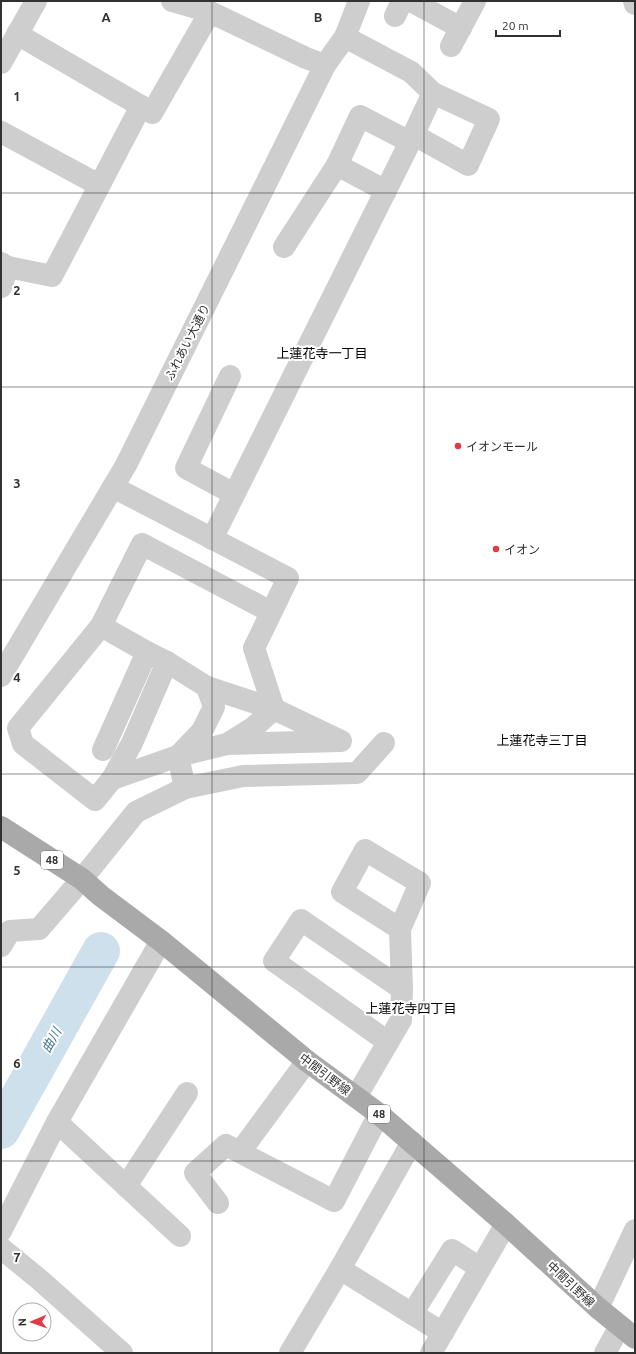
<svg xmlns="http://www.w3.org/2000/svg" width="636" height="1354" font-family="Ubuntu,'Noto Sans JP',sans-serif">
  <rect width="100%" height="100%" fill="#fff"/>
  <g fill="none" stroke-linecap="round" stroke-linejoin="round">
    <polyline stroke="#cde0ec" stroke-width="38" points="1,1130 101,951"/>
    <g stroke="#cecece" stroke-width="22">
      <polyline points="172,1 210,12 306,58 325,65"/>
      <polyline points="411,1 461,28"/>
      <polyline points="634,1 635,4"/>
      <polyline points="395,16 402,1"/>
      <polyline points="17,34 141,106"/>
      <polyline points="451,46 475,1"/>
      <polyline points="1,63 36,1"/>
      <polyline points="1,132 99,185"/>
      <polyline points="414,135 468,165 489,119 433,93"/>
      <polyline points="337,165 386,191"/>
      <polyline points="284,247 337,165 360,116 410,142"/>
      <polyline points="1,263 8,267 52,276 141,106 152,113 210,12"/>
      <polyline points="1,287 8,267"/>
      <polyline points="230,376 186,468 234,494"/>
      <polyline points="113,487 288,578 254,648 274,709 254,727 227,744 178,756 185,788"/>
      <polyline points="212,539 410,142 433,93 411,72 345,37"/>
      <polyline points="101,626 147,652 167,662 207,687 274,709 341,741 228,744"/>
      <polyline points="1,676 126,465 325,65 345,37 359,1"/>
      <polyline points="207,687 214,707 202,731 178,756 112,779 95,800 23,744 18,728 101,626 142,544 271,612"/>
      <polyline points="103,750 147,652"/>
      <polyline points="112,779 132,743 167,662"/>
      <polyline points="1,946 10,931 39,929 82,879 136,812 185,788 243,776 357,773 384,743"/>
      <polyline points="388,1042 274,961 301,920 402,989"/>
      <polyline points="356,1097 401,1020 402,989 400,929 342,892 365,850 420,883 400,929"/>
      <polyline points="57,1122 180,1236"/>
      <polyline points="240,1152 307,1061"/>
      <polyline points="126,1186 187,1093"/>
      <polyline points="218,1203 195,1173 226,1145 334,1201 379,1114"/>
      <polyline points="1,1231 57,1122 161,941"/>
      <polyline points="1,1248 40,1280 122,1353"/>
      <polyline points="340,1269 443,1333"/>
      <polyline points="598,1308 635,1230"/>
      <polyline points="412,1314 452,1250 480,1268"/>
      <polyline points="290,1353 340,1269 412,1142"/>
      <polyline points="431,1353 506,1224"/>
      <polyline points="605,1353 620,1326"/>
    </g>
    <polyline stroke="#a9a9a9" stroke-width="22" points="1,827 82,879 101,896 161,941 307,1061 379,1114 506,1224 598,1308 635,1338"/>
  </g>
  <path fill="none" stroke="#313131" stroke-width="1" stroke-opacity="0.55" d="M212 1V1353M424 1V1353M1 193H635M1 387H635M1 580H635M1 774H635M1 967H635M1 1161H635"/>
  <g fill="#e23947" stroke="#fff" stroke-width="1.5">
    <circle cx="458" cy="446" r="4"/>
    <circle cx="496" cy="549" r="4"/>
  </g>
  <g text-anchor="middle" dominant-baseline="central" stroke-width="4" stroke-linejoin="round" paint-order="stroke">
    <g fill="#fff" stroke="#6f6f6f" stroke-width="1">
      <rect x="41" y="851" width="22" height="18" rx="3"/>
      <rect x="368" y="1105" width="22" height="18" rx="3"/>
    </g>
    <g font-size="11" font-weight="bold" fill="#313131">
      <text x="52" y="860">48</text>
      <text x="379" y="1114">48</text>
    </g>
    <g font-size="12" fill="#313131" stroke="#fff">
      <text transform="translate(187 342) rotate(-63)">ふれあい大通り</text>
      <text transform="translate(325 1074) rotate(37)">中間引野線</text>
      <text transform="translate(571 1284) rotate(43)">中間引野線</text>
    </g>
    <g font-size="12" fill="#313131" stroke="#fff" text-anchor="start">
      <text x="466" y="446">イオンモール</text>
      <text x="504" y="549">イオン</text>
    </g>
    <g font-size="13" fill="#000" stroke="#fff">
      <text x="322" y="353">上蓮花寺一丁目</text>
      <text x="542" y="740">上蓮花寺三丁目</text>
      <text x="411" y="1008">上蓮花寺四丁目</text>
    </g>
    <g font-size="13" font-style="italic" fill="#407393" stroke="#fff">
      <text transform="translate(51 1040) rotate(-61)">曲川</text>
    </g>
  </g>
  <g font-size="13" text-anchor="middle" font-weight="bold" fill="#313131" stroke="#fff" stroke-width="4" stroke-linejoin="round" paint-order="stroke">
    <text x="106" y="22">A</text>
    <text x="318" y="22">B</text>
    <text x="17" y="101">1</text>
    <text x="17" y="295">2</text>
    <text x="17" y="488">3</text>
    <text x="17" y="682">4</text>
    <text x="17" y="875">5</text>
    <text x="17" y="1068">6</text>
    <text x="17" y="1262">7</text>
  </g>
  <rect width="636" height="1354" fill="none" stroke="#313131" stroke-width="4"/>
  <g transform="translate(32 1322) rotate(268)"><circle r="19" fill="#ffffff" stroke="#adadad"/>
  <path d="M0-3L7 15L0 10L-7 15Z" fill="#e23947"/>
  <text y="-6" font-size="11" font-weight="bold" text-anchor="middle" fill="#313131">N</text>
  </g>
  <path d="M496 30v6h64v-6" fill="none" stroke="#313131" stroke-width="2"/>
  <text x="502" y="30" font-size="12" fill="#313131" stroke="#ffffff" stroke-width="3" paint-order="stroke">20 m</text>
</svg>
